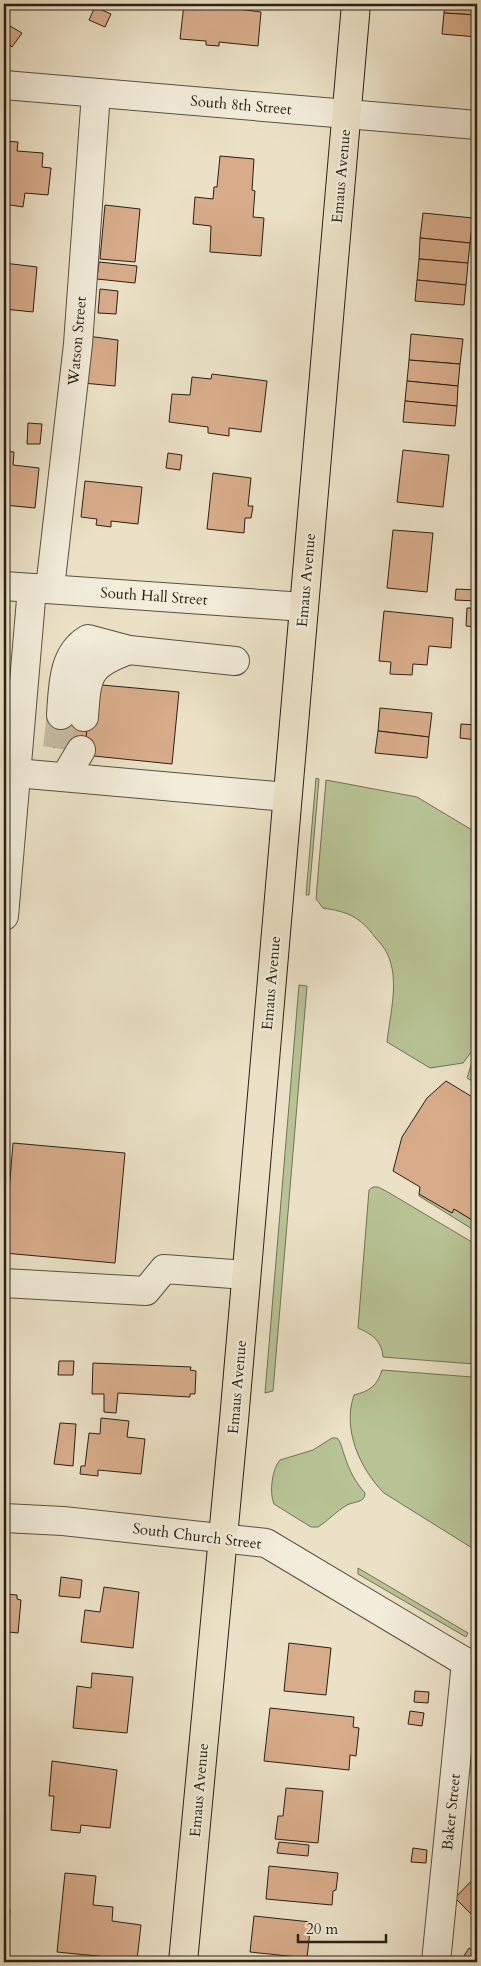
<svg xmlns="http://www.w3.org/2000/svg" width="481" height="1966" font-family="Cardo,serif">
  <rect width="100%" height="100%" fill="#ebe1c6"/>
  <filter id="stains"><feTurbulence type="fractalNoise" baseFrequency=".004" numOctaves="4"/><feColorMatrix values="0 0 0 0 .2 0 0 0 0 .09 0 0 0 0 .02 0 0 0 .5 -.17"/></filter>
  <radialGradient id="worn" r=".72"><stop offset=".6" stop-color="#630" stop-opacity="0"/><stop offset="1" stop-color="#630" stop-opacity=".3"/></radialGradient>
  <g fill="#b7c395" stroke="#707256">
    <polygon points="316,778 319,779 309,895 306,895"/>
    <path d="M326 780 417 797 477 833V1044L463 1063 430 1068 387 1042C390 1014 400 979 387 953 384 947 379 942 375 937 359 916 348 912 323 908L316 899Z"/>
    <polygon points="299,985 307,986 273,1391 265,1393"/>
    <polygon points="477,1054 477,1084 467,1078 472,1062"/>
    <path d="M373 1187H378L386 1191 477 1245V1358L474 1364 383 1357C382 1341 372 1334 358 1328L369 1190Z"/>
    <polygon points="419,1194 452,1213 454,1209 477,1223 477,1232 419,1196"/>
    <path d="M382 1370 472 1377 477 1389V1551L384 1493C360 1469 342 1429 354 1395 370 1391 377 1386 382 1370Z"/>
    <path d="M332 1438H337C342 1443 342 1450 345 1457 349 1470 356 1483 365 1493 365 1503 355 1501 347 1505 336 1511 328 1521 318 1527H311L274 1504C269 1493 272 1469 280 1460L313 1450Z"/>
    <polygon points="358,1568 468,1633 466,1637 358,1574"/>
  </g>
  <g fill="#d8ac8a" stroke="#2a2116">
    <polygon points="184,4 221,8 221,4 230,5 230,8 261,12 258,46 219,42 219,46 206,45 206,41 180,39"/>
    <polygon points="445,4 477,4 477,15 444,13"/>
    <polygon points="95,7 111,14 105,27 89,20"/>
    <polygon points="444,13 477,15 477,37 442,34"/>
    <polygon points="10,26 22,33 12,47 4,41 4,35"/>
    <polygon points="4,141 18,142 17,151 43,153 42,167 51,168 48,195 25,193 23,207 4,204"/>
    <polygon points="220,156 254,159 252,190 255,191 253,217 264,218 261,256 210,252 211,226 193,224 195,197 213,199 214,187 217,187"/>
    <polygon points="105,205 140,209 135,262 100,259"/>
    <polygon points="423,213 473,218 470,243 420,238"/>
    <polygon points="420,238 470,243 468,263 419,259"/>
    <polygon points="419,259 468,263 466,285 417,280"/>
    <polygon points="99,262 137,266 135,283 97,279"/>
    <polygon points="4,263 37,267 33,312 4,309"/>
    <polygon points="417,280 466,285 464,305 415,301"/>
    <polygon points="100,289 118,291 116,314 98,313"/>
    <polygon points="411,334 463,339 460,364 409,360"/>
    <polygon points="87,336 118,340 115,386 83,383"/>
    <polygon points="409,360 460,364 458,386 407,381"/>
    <polygon points="212,374 267,381 261,432 229,428 229,436 208,433 208,427 169,422 172,394 190,395 192,377 211,379"/>
    <polygon points="407,381 458,386 457,406 405,401"/>
    <polygon points="405,401 457,406 455,426 403,422"/>
    <polygon points="28,423 42,424 40,444 27,444"/>
    <polygon points="403,450 449,455 443,507 397,502"/>
    <polygon points="4,451 14,452 13,465 39,468 35,508 4,505"/>
    <polygon points="168,453 182,455 180,470 166,468"/>
    <polygon points="213,473 251,478 248,506 253,506 251,518 245,518 244,533 207,529"/>
    <polygon points="85,481 142,487 138,524 111,521 111,527 96,525 97,519 81,517"/>
    <polygon points="393,530 433,533 427,592 387,588"/>
    <polygon points="456,589 477,590 477,601 455,600"/>
    <polygon points="467,608 477,608 477,627 466,626"/>
    <polygon points="384,611 453,618 451,648 429,646 427,665 413,664 412,675 390,674 391,662 379,661"/>
    <polygon points="91,684 179,692 172,764 84,755"/>
    <polygon points="380,708 432,713 429,737 378,731"/>
    <polygon points="56,714 88,717 85,750 53,747"/>
    <polygon points="461,724 477,725 477,740 460,738"/>
    <polygon points="378,731 429,737 427,758 375,753"/>
    <polygon points="446,1081 474,1098 477,1094 477,1223 454,1209 452,1213 419,1194 420,1187 393,1171 402,1137 427,1098"/>
    <polygon points="13,1143 125,1153 115,1263 4,1253"/>
    <polygon points="59,1361 74,1361 73,1375 58,1375"/>
    <polygon points="93,1363 191,1367 190,1370 196,1371 195,1394 190,1394 190,1397 118,1393 116,1413 104,1412 104,1394 92,1394"/>
    <polygon points="101,1418 129,1421 127,1437 145,1439 141,1474 98,1470 98,1476 80,1474 81,1466 85,1466 89,1433 100,1434"/>
    <polygon points="60,1423 76,1424 73,1466 54,1464"/>
    <polygon points="61,1577 82,1580 80,1598 59,1596"/>
    <polygon points="104,1587 139,1592 133,1648 81,1642 85,1610 100,1612"/>
    <polygon points="4,1591 6,1591 6,1594 17,1595 17,1599 21,1600 18,1633 9,1632 8,1648 4,1647"/>
    <polygon points="289,1643 331,1648 326,1695 284,1691"/>
    <polygon points="92,1673 133,1677 127,1733 73,1728 77,1686 91,1688"/>
    <polygon points="415,1691 429,1692 428,1703 414,1702"/>
    <polygon points="4,1707 7,1708 6,1719 4,1719"/>
    <polygon points="270,1708 354,1717 353,1727 359,1728 356,1756 350,1755 349,1770 264,1761"/>
    <polygon points="410,1711 424,1713 422,1726 408,1724"/>
    <polygon points="52,1761 117,1770 110,1828 81,1825 80,1833 51,1830 54,1796 49,1796"/>
    <polygon points="286,1788 323,1791 318,1843 275,1839 278,1816 283,1816"/>
    <polygon points="279,1842 309,1845 308,1856 277,1853"/>
    <polygon points="413,1848 427,1850 426,1863 411,1862"/>
    <polygon points="269,1866 338,1873 336,1890 333,1891 332,1905 266,1899"/>
    <polygon points="65,1873 96,1876 93,1905 113,1907 112,1921 141,1925 137,1960 57,1952"/>
    <polygon points="477,1875 477,1920 455,1898"/>
    <polygon points="4,1910 10,1910 9,1925 4,1925"/>
    <polygon points="254,1916 311,1922 307,1958 250,1952"/>
    <polygon points="469,1948 477,1953 477,1962 460,1962"/>
  </g>
  <g fill="none" stroke-linecap="round" stroke-linejoin="round">
    <polyline stroke="#c4bba3" stroke-width="28" stroke-dasharray="28 14" stroke-linecap="butt" points="57,748 61,715"/>
    <defs>
      <g id="minor">
        <polyline points="4,85 477,125"/>
        <polyline points="4,586 304,607"/>
        <polyline points="50,588 78,344 96,93"/>
        <path d="M61 715C63 688 62 654 88 639L129 650 235 661"/>
        <path d="M84 717C87 675 87 665 129 650"/>
        <polyline points="16,773 287,797"/>
        <polyline points="65,777 81,750"/>
        <polyline points="4,916 32,588"/>
        <polyline points="4,1283 146,1291 164,1269 246,1275"/>
        <polyline points="4,1518 63,1521 266,1543 477,1669"/>
        <polyline points="436,1962 466,1662"/>
      </g>
      <polyline id="major" points="183,1962 234,1420 356,4"/>
    </defs>
    <use href="#minor" stroke="#5a5142" stroke-width="30"/>
    <use href="#major" stroke="#2a2116" stroke-width="30"/>
    <use href="#minor" stroke="#f2ecda" stroke-width="28"/>
    <use href="#major" stroke="#ebe1c6" stroke-width="28"/>
  </g>
  <g text-anchor="middle" dominant-baseline="central" stroke-width="4.5" stroke-linejoin="round" paint-order="stroke">
    <g font-size="15" fill="#2a2116" stroke="#f2ecda">
      <text transform="translate(241 105) rotate(5)">South 8th Street</text>
      <text transform="translate(341 176) rotate(-85)">Emaus Avenue</text>
      <text transform="translate(77 341) rotate(-85)">Watson Street</text>
      <text transform="translate(306 580) rotate(-85)">Emaus Avenue</text>
      <text transform="translate(154 596) rotate(4)">South Hall Street</text>
      <text transform="translate(271 983) rotate(-85)">Emaus Avenue</text>
      <text transform="translate(237 1387) rotate(-85)">Emaus Avenue</text>
      <text transform="translate(197 1536) rotate(7)">South Church Street</text>
      <text transform="translate(199 1790) rotate(-85)">Emaus Avenue</text>
      <text transform="translate(451 1812) rotate(-84)">Baker Street</text>
    </g>
  </g>
  <rect width="481" height="1966" fill="none" stroke="#ebe1c6" stroke-width="20"/>
  <rect x="5" y="5" width="471" height="1956" fill="none" stroke="#2a2116" stroke-width="2.5"/>
  <rect x="10" y="10" width="461" height="1946" fill="none" stroke="#2a2116"/>
  <path d="M298 1934v8h88v-8" fill="none" stroke="#2a2116" stroke-width="2.5"/>
  <text x="306" y="1934" font-size="15" fill="#2a2116" stroke="#f2ecda" stroke-width="4" paint-order="stroke">20 m</text>
  <rect width="100%" height="100%" filter="url(#stains)"/>
  <rect width="100%" height="100%" fill="url(#worn)"/>
</svg>
